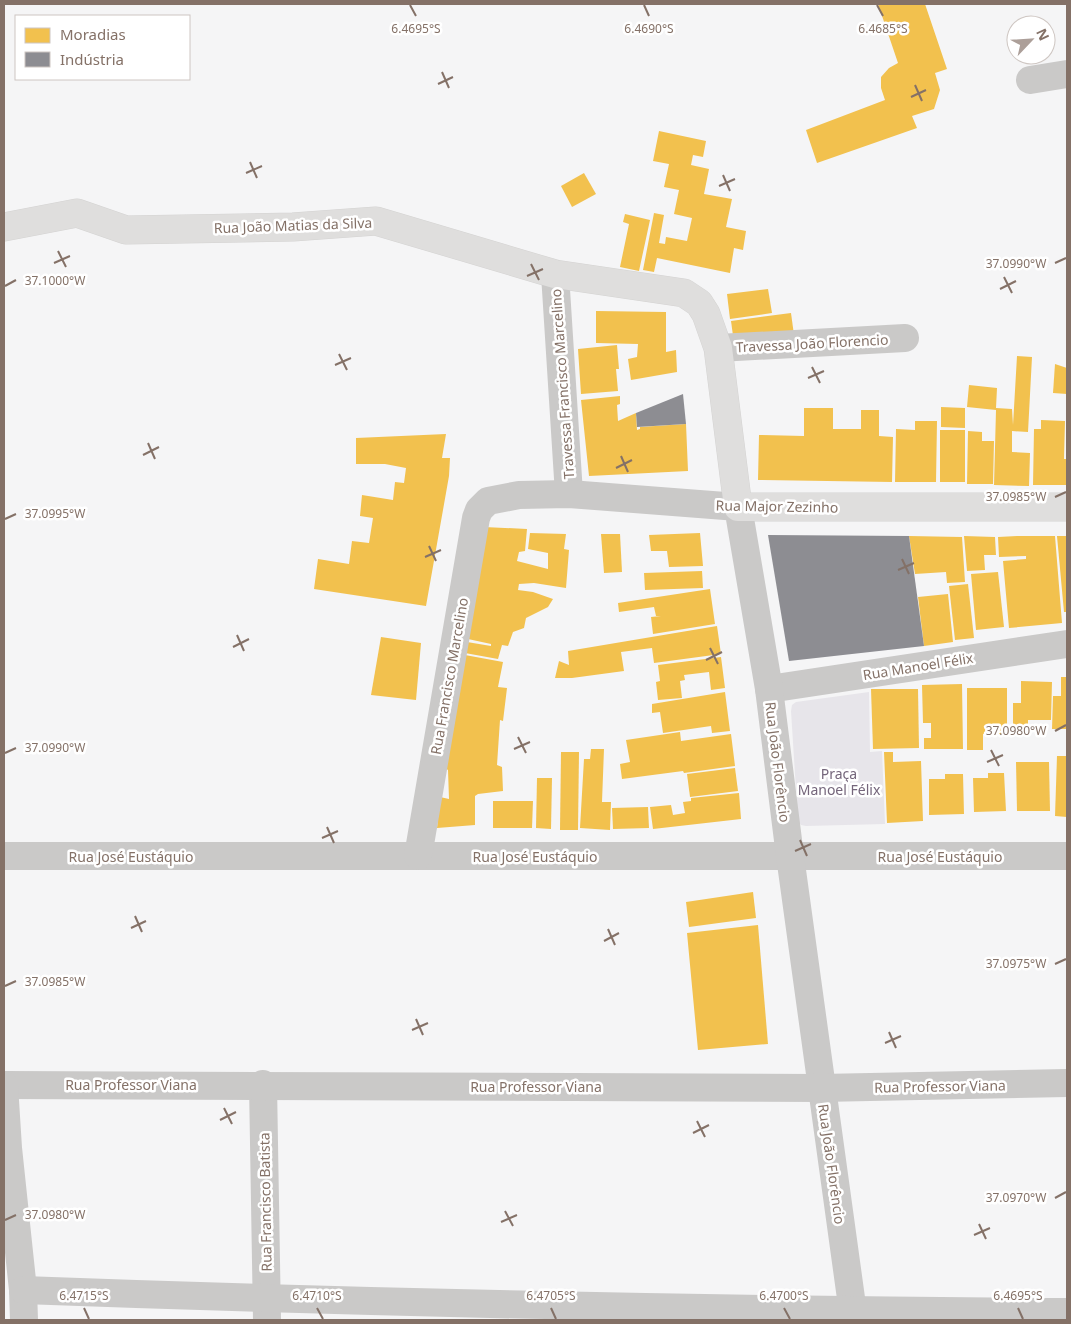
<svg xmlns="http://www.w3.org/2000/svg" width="1071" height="1324" font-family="'Noto Sans',sans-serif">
  <rect width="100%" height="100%" fill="#f5f5f6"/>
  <polygon fill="#e7e5ea" points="869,692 870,752 882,751 885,824 806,826 801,825 798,821 791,711 792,705 796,702"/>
  <g fill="#f2c14e">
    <polygon points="878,4 925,4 947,69 935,73 940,90 934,109 912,116 917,128 817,163 806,130 885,100 881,88 881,77 889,68 898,63"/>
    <polygon points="659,131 706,141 703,157 693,155 691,165 709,169 704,194 732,199 726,227 746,231 743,250 734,248 730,273 657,258 654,272 643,270 654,213 664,215 659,243 665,244 666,237 687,241 692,218 674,214 679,190 664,187 669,164 653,161"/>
    <polygon points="584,173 596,194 572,207 561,186"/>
    <polygon points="625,214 650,220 639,271 620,267 629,224 623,222"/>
    <polygon points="768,289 772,313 730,319 727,294"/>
    <polygon points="596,311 666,312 666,352 676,350 677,372 631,380 628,359 637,357 638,344 596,343"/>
    <polygon points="791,313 794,335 734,343 731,321"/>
    <polygon points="617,345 619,369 616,369 618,391 581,394 578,349"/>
    <polygon points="1017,356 1032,357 1028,432 1012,431 1012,452 1030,453 1029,486 994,485 996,410 967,407 969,385 997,388 996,408 1012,409 1013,425"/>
    <polygon points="1055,364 1067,368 1067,394 1053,393"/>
    <polygon points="620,396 620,404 617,405 618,421 636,413 637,430 640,429 640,427 686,424 688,471 589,476 581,400"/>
    <polygon points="941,407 965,408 965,428 941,427"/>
    <polygon points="804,408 833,408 833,429 861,429 861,410 879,410 879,436 893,437 892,482 758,480 759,435 804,436"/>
    <polygon points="1041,420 1065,421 1064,459 1067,459 1067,485 1033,485 1034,429 1041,429"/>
    <polygon points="915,421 937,421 936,482 895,482 896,429 915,430"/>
    <rect x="940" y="430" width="25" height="52"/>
    <polygon points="968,431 982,432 982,441 994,441 993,484 967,484"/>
    <polygon points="446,434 442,458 450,458 449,476 426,606 314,589 318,559 349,564 352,541 369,543 373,518 360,516 362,495 393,500 395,482 404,483 406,468 385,464 356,464 356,438"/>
    <polygon points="484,527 527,529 525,551 519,552 517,561 548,569 548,553 528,549 530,533 566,534 564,549 569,550 566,588 534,583 519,584 518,590 533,592 553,599 548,607 526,618 524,628 513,632 508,646 502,645 498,659 465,653 467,642 491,646 491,644 468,639"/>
    <polygon points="700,533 703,566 669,567 667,551 651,551 649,535"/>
    <polygon points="601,534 620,534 622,572 604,573"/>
    <polygon points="909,536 962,537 965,582 947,583 946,572 915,574"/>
    <polygon points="964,536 995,537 996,555 984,555 985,570 967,571"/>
    <polygon points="1017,536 1055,536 1062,623 1009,628 1003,561 1026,559 1026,556 999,557 998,537"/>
    <polygon points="1057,536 1067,536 1067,612 1064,612"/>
    <polygon points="702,571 703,588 645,590 644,573"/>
    <polygon points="998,572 1004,627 976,630 971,574"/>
    <polygon points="968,584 974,638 955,640 949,586"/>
    <polygon points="710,589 715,624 653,634 651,617 661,616 656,616 654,607 619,612 618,603"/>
    <polygon points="948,594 953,642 924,646 918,597"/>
    <polygon points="717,626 721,654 654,663 652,648 621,652 624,671 572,678 555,678 559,661 569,665 568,651"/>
    <polygon points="381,637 421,643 416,700 371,695"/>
    <polygon points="465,655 503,662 498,687 507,688 503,721 500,720 497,765 502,767 503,791 478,794 475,796 475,825 437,828 440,797 449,799 448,770 444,767"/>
    <polygon points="721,657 725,688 711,690 709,672 684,675 685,680 680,681 682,698 658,700 656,682 660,681 658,665"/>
    <polygon points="1061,677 1067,677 1067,729 1052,729 1053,696 1061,696"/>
    <polygon points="1021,681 1052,682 1051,720 1028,720 1028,735 1013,735 1013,703 1021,703"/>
    <polygon points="962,684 963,749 924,749 924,738 931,738 931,723 923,723 922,685"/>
    <polygon points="967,688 1007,688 1007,734 983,734 983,750 967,750"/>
    <polygon points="871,689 918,689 919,748 873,749"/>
    <polygon points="725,692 730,731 712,733 711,726 663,733 660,712 652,713 652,704"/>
    <polygon points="680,732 681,741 731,734 735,766 684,773 683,771 622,779 620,764 630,762 626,740"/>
    <polygon points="591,749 604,749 602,802 611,802 610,830 580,828 584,759 590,759"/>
    <polygon points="561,752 579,752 578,830 560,830"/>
    <polygon points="884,752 893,752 893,762 921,761 923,821 887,823"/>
    <polygon points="1057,756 1067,756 1067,817 1055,816"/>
    <polygon points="1016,762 1049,762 1050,811 1017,811"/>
    <polygon points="735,768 738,791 690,797 687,774"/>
    <polygon points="988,773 1004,773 1006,811 974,812 973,778 988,778"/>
    <polygon points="945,774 963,774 964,814 929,815 929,779 945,779"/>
    <polygon points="537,778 552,778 551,829 536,828"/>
    <polygon points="739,793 741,819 653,829 650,807 671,805 673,815 685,813 683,802 691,801 691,798"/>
    <polygon points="493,801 533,801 532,828 493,828"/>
    <polygon points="648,807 649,828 613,829 612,808"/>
    <polygon points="753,892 756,918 689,927 686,902"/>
    <polygon points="758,925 768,1044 698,1050 687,933"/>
  </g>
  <g fill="#8d8d92">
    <polygon points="683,394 686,424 637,427 636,413"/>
    <polygon points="768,535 909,536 924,646 789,661"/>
  </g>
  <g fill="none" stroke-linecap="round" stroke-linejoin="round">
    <defs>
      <polyline id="secondary" points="4,227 77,213 126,230 293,227 376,221 555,274 684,293 699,303 706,314 718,348 738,507 1067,507"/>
    </defs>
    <use href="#secondary" stroke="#d4d3d2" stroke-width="29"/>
    <g stroke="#cac9c8" stroke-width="28">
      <polyline points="1030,80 1067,74"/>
      <polyline points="555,274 569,494"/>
      <polyline points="718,348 905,338"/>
      <polyline points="769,689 1067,644"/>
      <polyline points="4,856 1067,856"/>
      <polyline points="418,856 476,518 479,510 488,501 519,495 569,494 738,507 769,689 790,856 854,1320"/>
      <polyline points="263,1084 267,1320"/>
      <polyline points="4,1085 821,1088 1067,1083"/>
      <polyline points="4,1085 8,1148 23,1290 24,1320"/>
      <path d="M23 1290C371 1303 719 1310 1067 1312"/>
    </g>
    <use href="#secondary" stroke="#dfdedd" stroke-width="28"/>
  </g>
  <path fill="none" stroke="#847167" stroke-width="2" d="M410 5 416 16M644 5 649 16M877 5 883 16M442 72 449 88M438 84 453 77M915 85 922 101M911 97 926 90M250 162 257 178M246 173 262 166M723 175 730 191M719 186 735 179M58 251 66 267M54 263 70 256M1055 263 1066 258M531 264 539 280M527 276 543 269M1004 277 1012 293M5 286 16 280M1000 289 1016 281M339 354 347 370M335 365 351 358M812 367 820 383M808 378 824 371M148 443 155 459M143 455 159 447M621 456 628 472M616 468 632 460M1055 497 1066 492M5 519 16 514M429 546 436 561M425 557 441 550M902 559 909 574M898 570 914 563M237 635 244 651M233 647 249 639M710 648 718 664M706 660 722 652M1055 731 1066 725M518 737 526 753M514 749 530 742M991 750 999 766M5 753 16 748M987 762 1003 755M327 827 334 843M322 838 338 831M800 840 807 856M795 851 811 844M135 916 142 932M131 928 146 921M608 929 615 945M604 941 619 933M1055 964 1066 959M5 986 16 981M416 1019 423 1035M412 1030 428 1023M889 1032 896 1048M885 1043 901 1036M224 1108 232 1124M220 1120 236 1112M697 1121 705 1137M693 1133 709 1125M1055 1198 1066 1192M505 1211 513 1226M5 1220 16 1215M501 1222 517 1215M979 1224 986 1239M974 1235 990 1228M84 1308 89 1319M317 1308 323 1319M551 1308 556 1319M784 1308 790 1319M1018 1308 1023 1319"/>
  <g text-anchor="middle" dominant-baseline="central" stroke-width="5" stroke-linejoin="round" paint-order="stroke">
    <g font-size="14" fill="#847167" stroke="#fff">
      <text transform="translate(293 225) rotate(-2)">Rua João Matias da Silva</text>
      <text transform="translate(812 343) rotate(-3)">Travessa João Florencio</text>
      <text transform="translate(562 384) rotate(-94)">Travessa Francisco Marcelino</text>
      <text transform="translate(777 506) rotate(1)">Rua Major Zezinho</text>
      <text transform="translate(918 666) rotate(-9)">Rua Manoel Félix</text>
      <text transform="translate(449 676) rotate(-80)">Rua Francisco Marcelino</text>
      <text transform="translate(778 762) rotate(83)">Rua João Florêncio</text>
      <text x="131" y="856">Rua José Eustáquio</text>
      <text x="535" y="856">Rua José Eustáquio</text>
      <text x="940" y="856">Rua José Eustáquio</text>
      <text x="131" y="1084">Rua Professor Viana</text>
      <text x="536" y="1086">Rua Professor Viana</text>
      <text transform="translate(940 1086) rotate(-1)">Rua Professor Viana</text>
      <text transform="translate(832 1164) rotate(82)">Rua João Florêncio</text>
      <text transform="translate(265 1202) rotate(-91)">Rua Francisco Batista</text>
    </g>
    <g font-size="14" fill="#75667b" stroke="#fff">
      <text x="839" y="773">Praça<tspan x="839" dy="16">Manoel Félix</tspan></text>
    </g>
  </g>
  <g font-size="12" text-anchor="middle" fill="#847167" stroke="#fff" stroke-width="5" stroke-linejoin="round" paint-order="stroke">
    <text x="416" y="33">6.4695°S</text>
    <text x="649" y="33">6.4690°S</text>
    <text x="883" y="33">6.4685°S</text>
    <text x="1016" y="268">37.0990°W</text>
    <text x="55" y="285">37.1000°W</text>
    <text x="1016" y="501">37.0985°W</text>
    <text x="55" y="518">37.0995°W</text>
    <text x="1016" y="735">37.0980°W</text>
    <text x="55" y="752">37.0990°W</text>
    <text x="1016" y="968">37.0975°W</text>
    <text x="55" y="986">37.0985°W</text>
    <text x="1016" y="1202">37.0970°W</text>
    <text x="55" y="1219">37.0980°W</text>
    <text x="84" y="1300">6.4715°S</text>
    <text x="317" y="1300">6.4710°S</text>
    <text x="551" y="1300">6.4705°S</text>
    <text x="784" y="1300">6.4700°S</text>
    <text x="1018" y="1300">6.4695°S</text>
  </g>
  <rect width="1071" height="1324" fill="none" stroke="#847167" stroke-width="10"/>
  <rect x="15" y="15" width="175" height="65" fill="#ffffff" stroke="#cec6c2"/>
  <rect x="25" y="28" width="25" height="15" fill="#f2c14e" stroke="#cec6c2"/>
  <text x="60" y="40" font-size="15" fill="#847167">Moradias</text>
  <rect x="25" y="52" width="25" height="15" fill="#8d8d92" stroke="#cec6c2"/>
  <text x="60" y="65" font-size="15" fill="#847167">Indústria</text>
  <g transform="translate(1031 40) rotate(65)"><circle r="24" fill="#ffffff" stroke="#cec6c2"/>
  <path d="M0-4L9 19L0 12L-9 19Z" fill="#ac9f99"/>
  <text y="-8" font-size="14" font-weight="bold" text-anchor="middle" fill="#847167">N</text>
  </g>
</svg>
